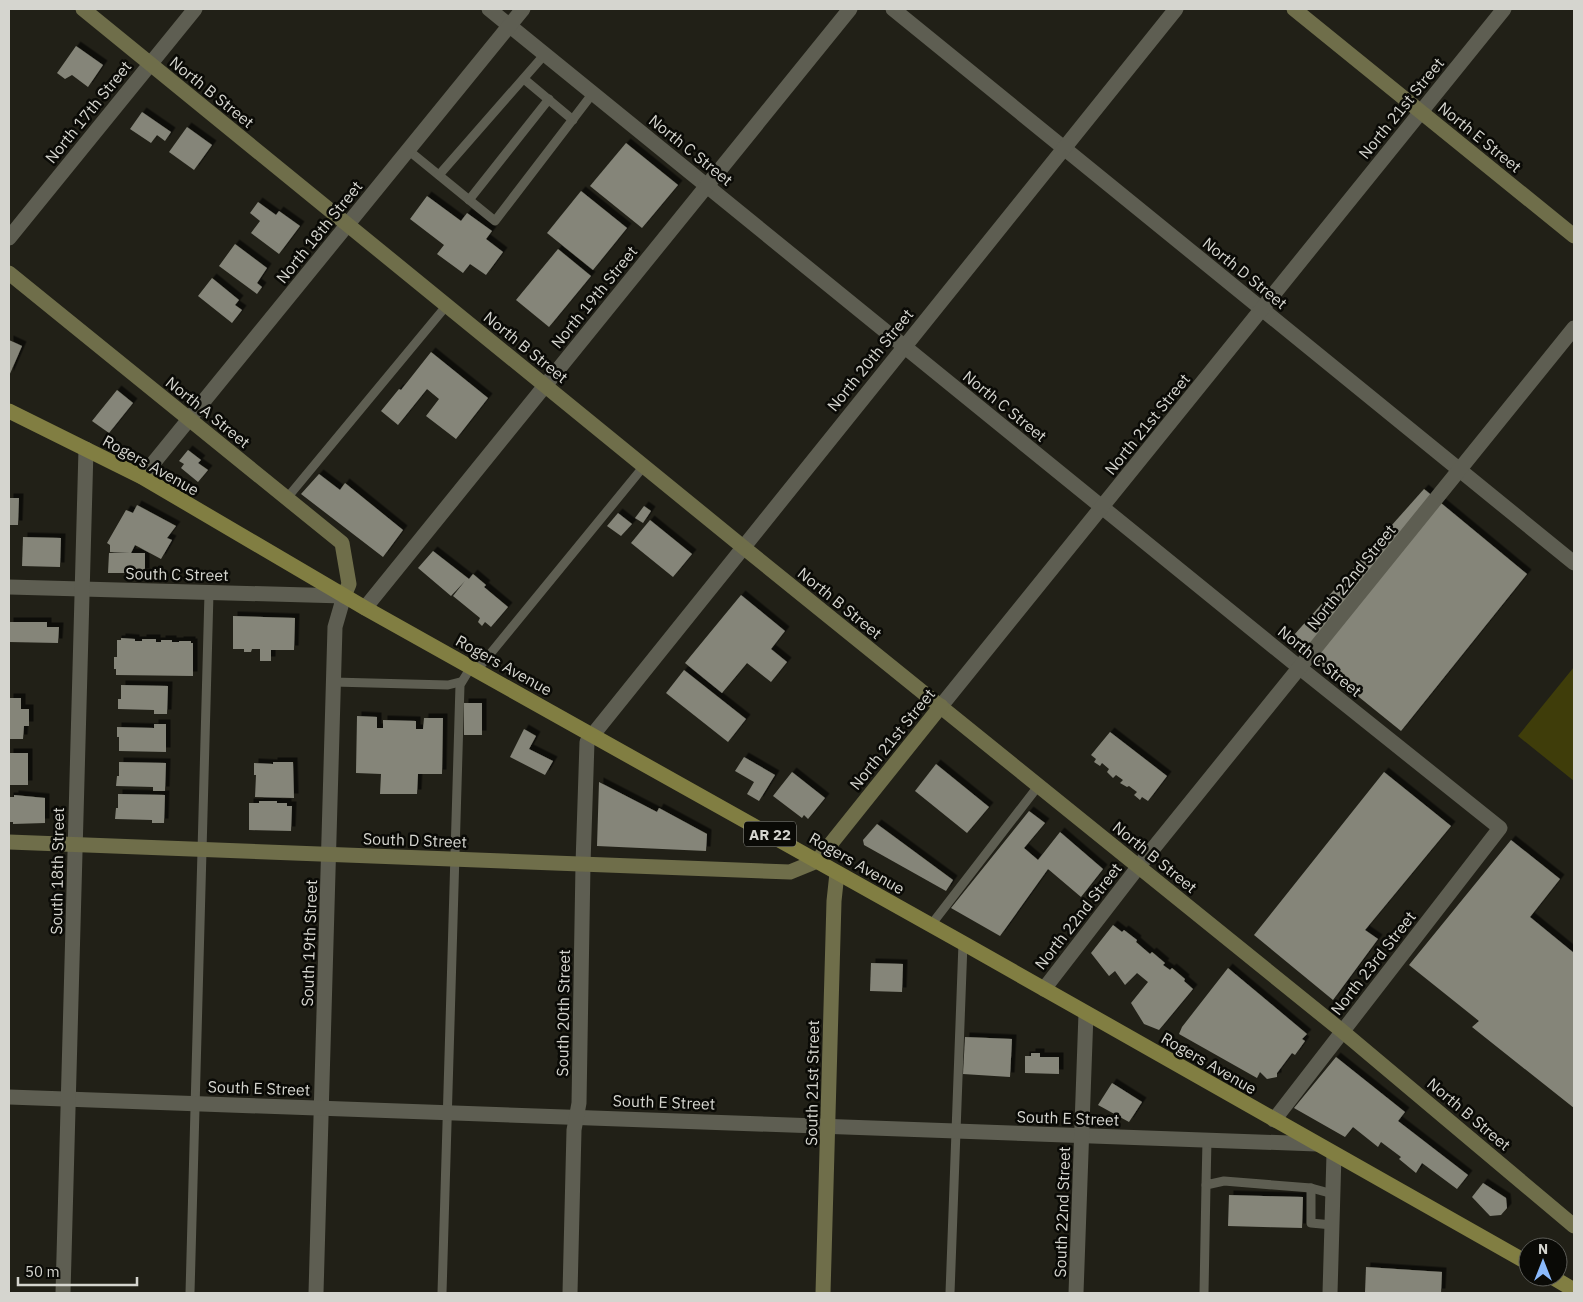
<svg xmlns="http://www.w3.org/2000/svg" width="1583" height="1302" font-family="'IBM Plex Sans',sans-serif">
  <defs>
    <filter id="shadow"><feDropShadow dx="4.5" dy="-4.5" stdDeviation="0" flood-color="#0009"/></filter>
  </defs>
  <rect width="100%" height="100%" fill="#212017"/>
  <polygon fill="#3f3d0a" points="1574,667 1574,781 1518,736"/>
  <g fill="#858579" filter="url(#shadow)">
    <polygon points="76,46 103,65 88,87 72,75 65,79 57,73"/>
    <polygon points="142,112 171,132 165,141 157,135 151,143 130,129"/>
    <polygon points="187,127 212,145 194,170 169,152"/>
    <polygon points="626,143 678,185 642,228 590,186"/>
    <polygon points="581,191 627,228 593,270 547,233"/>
    <polygon points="427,196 461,221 467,213 492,231 486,239 503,252 486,275 470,264 463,273 437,254 444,245 410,219"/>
    <polygon points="258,202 276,215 279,211 300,226 279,254 251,233 260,221 250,213"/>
    <polygon points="235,244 267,268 257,283 262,287 257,294 219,266"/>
    <polygon points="558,249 591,276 549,327 516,300"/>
    <polygon points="212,278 239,300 235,305 242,310 232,323 198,296"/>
    <polygon points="9,340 22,346 9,376"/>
    <polygon points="431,352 488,398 456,439 426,416 439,399 427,389 398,425 381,411 399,389 401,390"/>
    <polygon points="117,390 133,403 109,433 92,421"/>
    <polygon points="188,450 201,460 198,463 208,470 198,482 181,468 184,464 179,461"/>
    <polygon points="319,474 340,490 345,483 403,530 383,557 301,494"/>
    <polygon points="1424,489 1527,574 1401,731 1323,668 1294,635"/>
    <polygon points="9,498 19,498 18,525 9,525"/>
    <polygon points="137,505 176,526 167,538 172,540 161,559 135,545 131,553 145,553 145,573 108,573 109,553 130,552 110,552 110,545 107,543 126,510 133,513"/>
    <polygon points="644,506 651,511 643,523 635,518"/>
    <polygon points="618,513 632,524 621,536 607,526"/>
    <polygon points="650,520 692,554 673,577 631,543"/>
    <polygon points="23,537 61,538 60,567 22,566"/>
    <polygon points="433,551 469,579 473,574 486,585 484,587 508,607 491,627 485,622 482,626 478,622 480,618 453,596 465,581 451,596 418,568"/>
    <polygon points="741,595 785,631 771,649 787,662 771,682 747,663 722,693 685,663"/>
    <polygon points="233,616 295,618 294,650 271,650 271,661 260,661 260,649 252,649 251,652 244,652 244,649 233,649"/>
    <polygon points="9,622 47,622 47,627 59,627 58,643 9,642"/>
    <polygon points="121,638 135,639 135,641 142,641 142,639 156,639 156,642 161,642 161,640 172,640 172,642 179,642 179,641 191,641 191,643 193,643 193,676 116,675 116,669 114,669 114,657 117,657 117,640 121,640"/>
    <polygon points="684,670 746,719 728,742 666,693"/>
    <polygon points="121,685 168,686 167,714 154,714 154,710 118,709 118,699 121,699"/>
    <polygon points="9,698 21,698 21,709 29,709 29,726 24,726 23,739 9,739"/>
    <rect x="464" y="703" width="18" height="32"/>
    <polygon points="357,716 377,717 377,728 383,728 383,720 416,721 416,729 423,729 424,718 443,718 442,774 418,774 417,794 380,794 381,774 356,773"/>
    <polygon points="154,724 166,724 166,752 119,751 119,737 117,737 117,727 154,728"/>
    <polygon points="524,729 536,736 529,749 553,761 545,775 510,757"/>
    <polygon points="1110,732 1167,776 1148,801 1142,797 1140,800 1134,795 1137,792 1129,786 1127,787 1120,783 1123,780 1116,775 1113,778 1107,772 1109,769 1102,763 1100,766 1094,762 1096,759 1091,755"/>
    <rect x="9" y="753" width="19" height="32"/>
    <polygon points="744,757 775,775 759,801 747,794 754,782 735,771"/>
    <polygon points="119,762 166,763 165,791 153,791 153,787 116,786 117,776 119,776"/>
    <polygon points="273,762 293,762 294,798 255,797 256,775 254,775 254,763 273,764"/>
    <polygon points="936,764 989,807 967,833 915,791"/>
    <polygon points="792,772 825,798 808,819 804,815 802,818 773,796"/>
    <polygon points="1384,772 1451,826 1365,930 1378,939 1333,1000 1254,935"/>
    <polygon points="599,782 657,812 659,808 707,834 706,851 597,846"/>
    <polygon points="118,794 165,795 164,823 152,823 152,820 115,819 116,808 118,808"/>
    <polygon points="14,795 45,798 45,823 13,824 13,822 9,822 9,797 14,797"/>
    <polygon points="259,801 277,801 277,803 287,803 287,806 292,806 291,831 249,830 249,803 259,803"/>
    <polygon points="1029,811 1045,823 1024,848 1038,860 1060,832 1103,869 1081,897 1048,869 1000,936 951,908"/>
    <polygon points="877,824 953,880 946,891 864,845 863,840"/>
    <polygon points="1511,840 1560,879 1530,917 1574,953 1574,1108 1472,1027 1479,1021 1409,965"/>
    <polygon points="1113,925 1122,932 1124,930 1137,940 1136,942 1150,954 1152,952 1165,963 1163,965 1170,970 1172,968 1185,979 1184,981 1193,989 1159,1030 1144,1024 1131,1003 1148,982 1137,973 1125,985 1115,971 1109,976 1091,953"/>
    <polygon points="871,963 903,964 902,992 870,991"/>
    <polygon points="1228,968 1307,1034 1302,1039 1305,1041 1295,1055 1292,1053 1277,1073 1277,1077 1267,1079 1260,1072 1257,1078 1179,1034 1182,1027"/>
    <polygon points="965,1037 1012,1039 1010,1077 963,1074"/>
    <polygon points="1031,1053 1040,1053 1040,1057 1059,1057 1059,1074 1025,1073 1025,1056 1031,1056"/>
    <polygon points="1336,1057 1405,1112 1398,1121 1468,1175 1457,1189 1422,1163 1416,1173 1399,1159 1401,1157 1381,1142 1378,1147 1353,1127 1345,1137 1294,1108"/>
    <polygon points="1112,1083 1142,1102 1129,1122 1098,1105"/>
    <polygon points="1483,1183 1506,1198 1507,1208 1501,1215 1490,1216 1472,1197"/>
    <polygon points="1229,1195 1303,1197 1302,1228 1228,1226"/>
    <polygon points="1366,1267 1442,1272 1441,1293 1365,1293"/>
  </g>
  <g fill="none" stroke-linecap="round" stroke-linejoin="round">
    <g stroke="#5e5e52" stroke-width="9">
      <polyline points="524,79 573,120"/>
      <polyline points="408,150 495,221 593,93"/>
      <polyline points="439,175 545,54"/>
      <polyline points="469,200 549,99"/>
      <polyline points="287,498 447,305"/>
      <polyline points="477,670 644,466"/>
      <polyline points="333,682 448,685 460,682"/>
      <polyline points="931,925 1039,785"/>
      <polyline points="1207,1140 1206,1185 1224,1181 1311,1188 1333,1194"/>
      <polyline points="1311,1188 1311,1223 1332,1225"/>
      <polyline points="190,1293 209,593"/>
      <polyline points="442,1293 460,685 471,667"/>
      <polyline points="950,1293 963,943"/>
      <polyline points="1204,1293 1206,1185"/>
    </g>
    <g stroke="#5e5e52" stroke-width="15">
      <polyline points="489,9 1300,668 1500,828 1274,1120"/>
      <polyline points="893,9 1574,563"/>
      <polyline points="9,238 195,9"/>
      <polyline points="142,477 523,9"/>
      <polyline points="9,587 344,596 335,627 316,1293"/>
      <polyline points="365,608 850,9"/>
      <polyline points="941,706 1504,9"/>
      <polyline points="1044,989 1139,866 1574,328"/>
      <polyline points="9,1097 1317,1144"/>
      <polyline points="63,1293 86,449"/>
      <polyline points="570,1293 574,1130 579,1103 583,864 587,742 1176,9"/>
      <polyline points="1076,1293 1086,1013"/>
      <polyline points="1330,1293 1334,1154"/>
    </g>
    <g stroke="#6f6e4a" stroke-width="15">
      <polyline points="83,9 743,547 1342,1031 1574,1226"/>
      <polyline points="1294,9 1574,236"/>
      <polyline points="9,273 342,543 349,584 344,596"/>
      <polyline points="9,842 790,872 817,861 941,706"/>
      <polyline points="823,1293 834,901 837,873"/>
    </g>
    <g stroke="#817e42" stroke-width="15">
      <polyline points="9,411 142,477 365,608 963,943 1528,1263"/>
      <polyline points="1552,1277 1574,1290"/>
    </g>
  </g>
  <g text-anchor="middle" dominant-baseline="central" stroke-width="5" stroke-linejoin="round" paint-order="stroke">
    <rect fill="#0a0a06" stroke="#989893" stroke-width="1" x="744" y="821.5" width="52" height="25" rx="4"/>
    <g font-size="15" font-weight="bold" fill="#d5d5cf">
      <text x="770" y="834">AR 22</text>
    </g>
    <g font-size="16" fill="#d5d5cf" stroke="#0a0a06">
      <text transform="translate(212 92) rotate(39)">North B Street</text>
      <text transform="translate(1401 108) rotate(-51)">North 21st Street</text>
      <text transform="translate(88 112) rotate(-51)">North 17th Street</text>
      <text transform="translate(1480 137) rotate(39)">North E Street</text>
      <text transform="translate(691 150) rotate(39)">North C Street</text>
      <text transform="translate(319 232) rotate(-51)">North 18th Street</text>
      <text transform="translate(1245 273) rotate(39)">North D Street</text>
      <text transform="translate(594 297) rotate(-51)">North 19th Street</text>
      <text transform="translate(526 347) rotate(39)">North B Street</text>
      <text transform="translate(870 360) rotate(-51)">North 20th Street</text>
      <text transform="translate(1005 406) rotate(39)">North C Street</text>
      <text transform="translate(208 412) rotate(39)">North A Street</text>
      <text transform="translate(1147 424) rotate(-51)">North 21st Street</text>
      <text transform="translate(151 465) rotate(29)">Rogers Avenue</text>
      <text transform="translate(177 574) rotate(1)">South C Street</text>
      <text transform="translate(1351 577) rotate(-51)">North 22nd Street</text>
      <text transform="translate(840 603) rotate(39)">North B Street</text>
      <text transform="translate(1320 661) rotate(39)">North C Street</text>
      <text transform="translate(504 665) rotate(29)">Rogers Avenue</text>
      <text transform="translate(892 739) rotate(-51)">North 21st Street</text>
      <text transform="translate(415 840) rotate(2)">South D Street</text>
      <text transform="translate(1155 857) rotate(39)">North B Street</text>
      <text transform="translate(857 863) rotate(30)">Rogers Avenue</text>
      <text transform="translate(57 871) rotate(-89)">South 18th Street</text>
      <text transform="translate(1078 916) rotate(-52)">North 22nd Street</text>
      <text transform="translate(309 943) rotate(-88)">South 19th Street</text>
      <text transform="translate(1373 963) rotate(-52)">North 23rd Street</text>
      <text transform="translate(563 1013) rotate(-89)">South 20th Street</text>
      <text transform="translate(1209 1063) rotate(30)">Rogers Avenue</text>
      <text transform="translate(812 1083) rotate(-89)">South 21st Street</text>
      <text transform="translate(259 1088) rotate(2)">South E Street</text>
      <text transform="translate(664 1102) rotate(2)">South E Street</text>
      <text transform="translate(1469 1114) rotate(40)">North B Street</text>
      <text transform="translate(1068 1118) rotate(2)">South E Street</text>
      <text transform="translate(1062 1212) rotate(-88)">South 22nd Street</text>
    </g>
  </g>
  <rect width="1583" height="1302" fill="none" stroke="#d5d5cf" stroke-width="20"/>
  <g transform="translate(1543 1262)"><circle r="24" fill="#0a0a06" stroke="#5b5b56"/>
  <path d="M0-4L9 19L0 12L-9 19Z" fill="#8abafc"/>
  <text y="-8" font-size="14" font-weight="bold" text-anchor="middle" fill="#d5d5cf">N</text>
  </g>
  <path d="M18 1277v8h119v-8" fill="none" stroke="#d5d5cf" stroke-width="2.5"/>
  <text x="25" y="1277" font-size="15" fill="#d5d5cf" stroke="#0a0a06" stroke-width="4" paint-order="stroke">50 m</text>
</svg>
